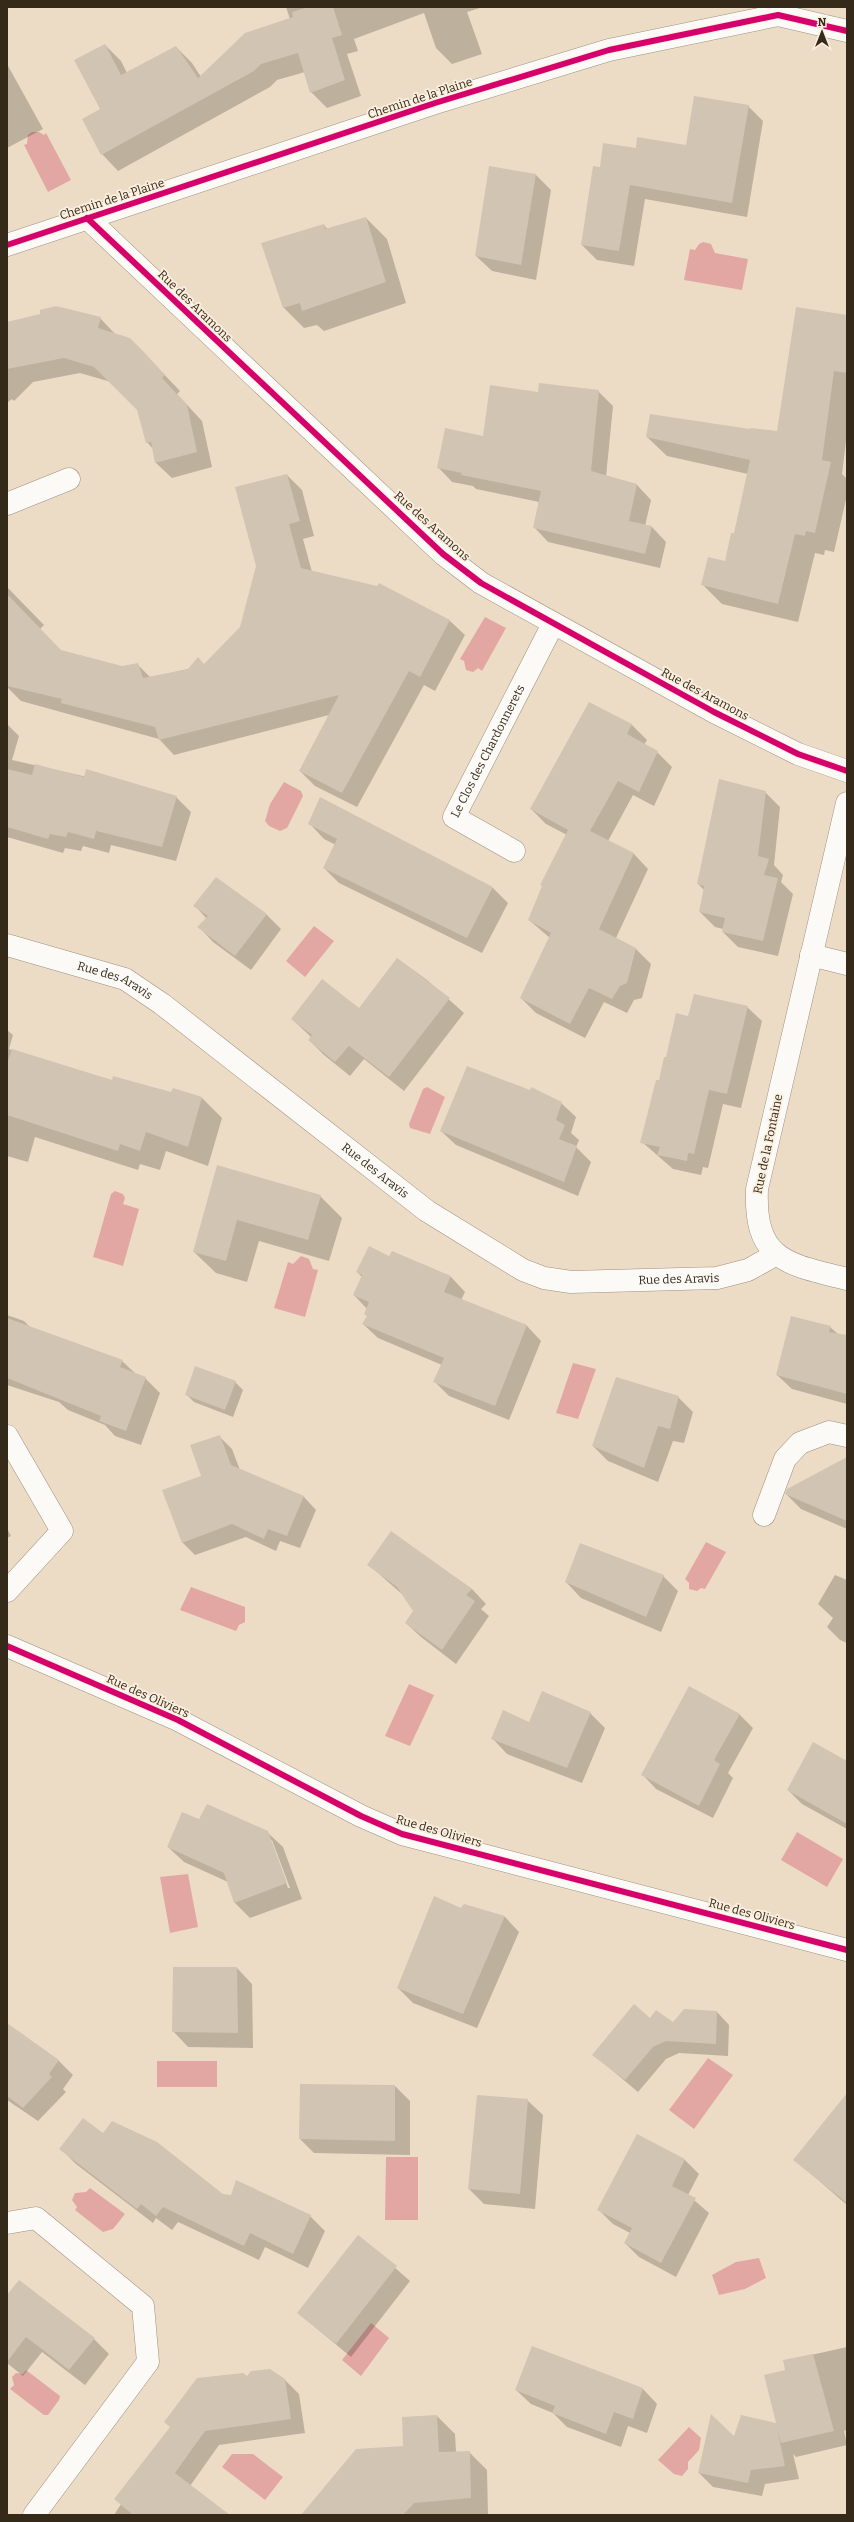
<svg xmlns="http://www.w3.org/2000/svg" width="854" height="2522" font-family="Bitter,serif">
  <rect width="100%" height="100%" fill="#eddcc5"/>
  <g fill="#e3a7a3">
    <polygon points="32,132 39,132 44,135 46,133 71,180 48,192 24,145 27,144 28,135"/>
    <polygon points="703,242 711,244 715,253 748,259 742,290 684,280 690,249 695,250 699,244"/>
    <polygon points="485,617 506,628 482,671 478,668 473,672 466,670 464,661 460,659"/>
    <polygon points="284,782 301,791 303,796 287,828 280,831 269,826 265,821 270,804"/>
    <polygon points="314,926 334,941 305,977 286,961"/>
    <polygon points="427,1087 445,1097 430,1134 410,1128 409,1124 423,1089"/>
    <polygon points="115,1191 123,1194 125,1198 123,1204 139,1209 123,1266 93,1257 111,1194"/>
    <polygon points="301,1256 309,1259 313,1269 318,1270 305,1317 274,1308 288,1262 293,1264"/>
    <polygon points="573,1363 596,1369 578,1419 556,1413"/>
    <polygon points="706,1542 726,1552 705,1589 701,1588 697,1591 689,1589 689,1583 685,1579"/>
    <polygon points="191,1587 245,1607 245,1622 239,1625 236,1631 180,1610"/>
    <polygon points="409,1684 434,1695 410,1746 385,1736"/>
    <polygon points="797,1832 843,1859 827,1887 781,1860"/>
    <polygon points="188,1874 198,1927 170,1933 160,1877"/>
    <polygon points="708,2058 733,2075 694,2129 669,2110"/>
    <rect x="157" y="2061" width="60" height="26"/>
    <polygon points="386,2157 418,2157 418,2220 385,2220"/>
    <polygon points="90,2188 125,2214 113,2229 103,2232 75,2210 77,2207 72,2200 75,2193 86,2192"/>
    <polygon points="759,2258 766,2278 745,2289 719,2295 712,2275 736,2262"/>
    <polygon points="371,2323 389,2338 361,2376 342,2360"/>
    <polygon points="26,2370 60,2396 59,2400 48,2415 44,2415 10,2389 14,2385 12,2377 16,2373 23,2374"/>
    <polygon points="689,2427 701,2438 699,2450 688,2462 688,2469 682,2476 674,2474 658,2460"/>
    <polygon points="232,2454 253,2454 283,2477 265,2500 222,2467"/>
  </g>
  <g fill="#0003" fill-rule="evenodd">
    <polygon points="286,7 483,7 467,12 482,54 452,64 436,48 424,13 354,39 358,51 347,54 361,96 327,108 311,92 305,72 277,80 270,87 118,171 102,154 105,45 121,61 127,73 176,47 192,63 201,77 290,19"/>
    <polygon points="7,64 43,129 7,148"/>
    <polygon points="748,106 763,121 747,217 645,199 634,266 597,260 582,245 600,168 637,149 687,146"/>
    <polygon points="536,175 551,190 536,280 492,271 476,256"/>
    <polygon points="366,218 387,239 406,303 324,331 317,325 304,328 283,307 324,225 328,230"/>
    <polygon points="847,316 847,433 842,474 847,479 847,495 834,552 825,550 824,555 815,553 798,622 722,604 703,585 726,562 735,534 748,474 667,456 647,437 750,431 778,432"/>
    <polygon points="100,318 115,334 157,367 180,391 177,394 202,421 212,467 172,478 156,463 153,449 147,442 138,409 111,382 80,373 33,382 14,401 12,399 7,403 7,323"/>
    <polygon points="598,391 613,406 606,477 637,485 651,500 645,526 652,527 666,542 660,568 548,542 534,527 539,502 476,489 473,486 452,482 438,467 484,437 539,393"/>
    <polygon points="287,475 302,490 314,536 303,539 312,572 377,587 379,584 450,621 465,635 435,691 424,685 357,807 315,786 300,771 329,715 174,755 159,739 21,701 7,687 7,587 44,625 40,629 61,651 122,667 137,664 151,678 204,665 241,628"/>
    <polygon points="589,703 632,725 647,740 644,745 657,752 672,767 654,806 633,795 608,841 634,854 648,869 616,938 636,949 651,964 642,998 634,1000 627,1013 604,1002 585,1038 536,1013 521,998 550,938 529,920 567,835 546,824 531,809"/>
    <polygon points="7,724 19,736 12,760 176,797 191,812 176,861 111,845 109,853 83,846 81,851 65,848 63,853 7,837"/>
    <polygon points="765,792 780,807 774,865 783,875 781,882 793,894 778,956 738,947 723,932 723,929 715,927 700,912 704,890 698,884"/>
    <polygon points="321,798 493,888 508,903 482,953 339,883 324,868 336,845 324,839 309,823"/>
    <polygon points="216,878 267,915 281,929 251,970 213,942 199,927 207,919 195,906"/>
    <polygon points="398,959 427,980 464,1013 404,1091 364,1059 350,1076 324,1055 309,1040 311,1037 292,1019 359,1009"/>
    <polygon points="747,1007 762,1021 741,1108 723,1104 708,1168 703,1167 701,1175 673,1169 642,1142 667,1058 689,1018"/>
    <polygon points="7,1030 13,1035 9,1049 113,1081 172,1094 173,1089 202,1098 222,1118 208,1166 166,1151 160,1170 140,1164 138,1170 35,1137 28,1162 7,1156"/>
    <polygon points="561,1103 576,1117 571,1133 579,1140 576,1147 591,1162 578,1196 456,1145 441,1131"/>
    <polygon points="218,1167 320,1196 342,1218 329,1261 259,1241 247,1282 216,1273 194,1252"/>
    <polygon points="392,1252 451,1277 465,1292 461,1300 527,1326 541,1341 509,1420 449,1396 435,1382 442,1365 378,1338 363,1324 368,1317 365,1314 367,1309 354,1295 362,1277 357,1272 390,1258"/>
    <polygon points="7,1315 24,1321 31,1328 122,1361 136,1374 145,1378 160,1393 141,1445 115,1436 105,1425 68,1410 59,1402 7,1385"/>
    <polygon points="830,1327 838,1334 847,1336 847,1404 792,1389 777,1375"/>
    <polygon points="235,1382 243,1390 233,1417 194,1402 186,1394"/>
    <polygon points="678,1397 693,1412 684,1443 673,1441 658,1482 608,1461 593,1446"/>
    <polygon points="219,1436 232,1449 240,1470 304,1497 316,1510 300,1548 280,1541 276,1551 246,1537 195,1555 182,1542"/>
    <polygon points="847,1458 847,1529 801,1509 786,1494"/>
    <polygon points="7,1528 11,1536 7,1538"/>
    <polygon points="391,1533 472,1589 486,1604 481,1609 489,1616 456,1664 421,1637 406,1623 415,1611 403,1595 369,1565"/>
    <polygon points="835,1575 847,1580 847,1643 840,1640 827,1627 833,1618 818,1604"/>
    <polygon points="663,1576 678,1591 661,1632 581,1598 566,1582"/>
    <polygon points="590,1713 605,1728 582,1783 507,1754 493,1739 530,1723"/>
    <polygon points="739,1714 753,1728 728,1773 733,1778 713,1818 656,1789 643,1775"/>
    <polygon points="847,1759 847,1829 802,1804 788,1790"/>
    <path d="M199 1820 267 1832 283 1847 302 1899 250 1918 235 1903 228 1882 184 1862 168 1847ZM270 1840H272L290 1888H288Z"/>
    <polygon points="464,1905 505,1917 519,1932 477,2028 413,2003 398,1988"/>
    <polygon points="237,1968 252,1984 253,2048 188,2047 173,2031"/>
    <polygon points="717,2012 729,2025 728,2056 679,2053 666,2059 638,2092 594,2055 650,2019 673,2023"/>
    <polygon points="17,2031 59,2061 73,2075 63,2089 66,2092 38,2121 7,2100 7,2034"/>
    <polygon points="395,2086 410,2101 410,2155 314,2153 300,2139"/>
    <polygon points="527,2100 543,2115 535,2209 484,2204 469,2189"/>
    <polygon points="847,2101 847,2205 795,2160"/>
    <polygon points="103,2134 223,2195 310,2216 325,2231 308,2268 265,2247 259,2260 178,2222 172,2230 156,2218 153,2223 76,2164 61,2149"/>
    <polygon points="637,2135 685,2160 699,2174 688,2195 709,2213 676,2277 639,2257 625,2243 630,2233 613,2224 599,2210"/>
    <polygon points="359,2236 410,2281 351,2357 298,2313"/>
    <polygon points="20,2281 94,2339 109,2354 85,2385 42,2352 23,2376 7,2363 7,2297"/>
    <polygon points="847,2347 847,2430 844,2431 847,2445 796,2457 793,2454 799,2479 765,2484 762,2496 713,2487 699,2473 735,2438 777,2424 786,2371 784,2361"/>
    <polygon points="248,2377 285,2380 299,2394 305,2433 219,2445 190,2486 202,2515 114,2515 171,2427"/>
    <polygon points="643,2389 657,2404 647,2433 628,2426 621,2447 567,2427 553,2413 531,2404 516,2390"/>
    <polygon points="437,2416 455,2434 456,2452 469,2452 487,2470 488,2515 366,2515 404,2447 403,2418"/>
  </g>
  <g fill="#d2c4b2">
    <polygon points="309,7 333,7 342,35 332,38 345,80 310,93 298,53 261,64 254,71 101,155 82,119 100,109 74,60 105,44 121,75 176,46 198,78 245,33 293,17 292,12"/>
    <polygon points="694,96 749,105 732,203 630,185 619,251 581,245 593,166 600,167 603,143 636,148 637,137 686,145"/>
    <polygon points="489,166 536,174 521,265 475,256"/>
    <polygon points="366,217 386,282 302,311 300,303 283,308 261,243 324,224 325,229"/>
    <polygon points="56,306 101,317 98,328 130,338 142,350 165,375 162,378 187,405 197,452 155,463 151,442 146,443 137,410 94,367 64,358 7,369 7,322 40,314 40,310"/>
    <polygon points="796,307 847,315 847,373 834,371 822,460 831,462 815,533 806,531 805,536 795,534 778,604 701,585 708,557 725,561 731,533 734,533 750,460 646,437 650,414 750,429 750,428 777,431"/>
    <polygon points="539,383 599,390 591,471 637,484 629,521 652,526 645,554 533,528 541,491 461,475 462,473 437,468 445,428 483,436 490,385 538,392"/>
    <polygon points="287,474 300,521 289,524 301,568 377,586 379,583 450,620 420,677 409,671 342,793 299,771 339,695 159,740 155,727 61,703 62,699 7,686 7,594 61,650 122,666 138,663 143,678 188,669 198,657 204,664 240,627 256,566 235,487"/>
    <polygon points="589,702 632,724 627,734 658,751 639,792 618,781 590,831 634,853 599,929 636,948 627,983 620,986 612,999 589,988 570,1024 520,998 551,933 528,920 542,886 540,885 568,830 530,809"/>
    <polygon points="35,764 84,777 86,769 177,796 162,847 96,831 94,839 68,832 66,837 50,834 48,839 7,827 7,769 32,775"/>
    <polygon points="719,779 766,791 758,856 769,859 764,875 778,878 763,941 722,932 725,918 699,912 704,886 697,884"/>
    <polygon points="320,797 493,887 467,938 323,868 337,839 308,824"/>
    <polygon points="216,877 267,914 235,956 197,927 208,916 193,906"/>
    <polygon points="397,958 450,998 389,1077 349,1046 335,1062 308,1040 312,1035 291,1019 322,979 359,1008"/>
    <polygon points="694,994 748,1006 727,1094 709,1090 694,1154 688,1153 687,1161 657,1155 660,1147 640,1143 656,1080 659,1080 664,1057 666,1057 676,1013 688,1016"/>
    <polygon points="12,1049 112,1080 113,1076 171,1092 173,1088 202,1097 188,1147 146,1132 140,1151 120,1144 118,1151 7,1115 7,1064"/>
    <polygon points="467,1066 530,1090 531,1087 562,1102 556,1120 565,1125 559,1139 577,1146 564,1182 440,1131"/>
    <polygon points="217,1165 321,1195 308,1240 237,1220 226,1261 193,1252"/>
    <polygon points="369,1246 389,1256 392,1251 451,1276 444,1292 527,1325 495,1406 433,1382 444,1358 362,1324 367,1316 364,1314 369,1302 353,1295 362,1275 356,1272"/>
    <polygon points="791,1316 831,1326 829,1332 847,1335 847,1394 776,1375"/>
    <polygon points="7,1318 123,1360 120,1367 146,1377 126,1431 99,1421 101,1416 7,1378"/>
    <polygon points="195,1366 236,1381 225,1410 185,1395"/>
    <polygon points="616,1377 679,1396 670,1429 658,1426 644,1468 592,1446"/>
    <polygon points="220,1435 231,1465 304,1496 287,1536 268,1529 264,1539 232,1524 182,1543 162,1490 201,1476 190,1445"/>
    <polygon points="847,1457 847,1521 785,1494 787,1489"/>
    <polygon points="391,1531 472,1589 466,1595 475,1601 442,1650 405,1623 413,1611 397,1587 367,1565"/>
    <polygon points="580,1543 664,1575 646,1617 565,1582"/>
    <polygon points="689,1686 740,1714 714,1760 720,1764 699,1806 641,1775"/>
    <polygon points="542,1691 591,1712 567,1768 491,1739 503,1710 529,1722"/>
    <polygon points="813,1742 847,1761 847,1824 787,1790"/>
    <polygon points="207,1804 268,1831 287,1883 234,1903 224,1873 167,1847 182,1812 199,1819"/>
    <polygon points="434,1896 461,1908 464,1904 505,1916 463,2014 397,1988"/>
    <polygon points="173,1967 237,1967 238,2033 172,2032"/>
    <polygon points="634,2004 650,2018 656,2010 673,2022 684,2009 717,2011 716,2044 666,2041 653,2047 625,2080 592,2055"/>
    <polygon points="7,2023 59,2060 49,2074 52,2077 23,2108 7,2096"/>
    <polygon points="300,2084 395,2085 395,2141 299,2139"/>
    <polygon points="847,2093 847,2203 793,2160"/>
    <polygon points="477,2095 528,2099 520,2194 468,2189"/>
    <polygon points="83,2118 103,2133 112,2121 157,2142 223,2194 231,2195 236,2180 311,2215 293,2254 250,2233 244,2246 163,2207 156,2216 141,2204 137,2209 59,2149"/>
    <polygon points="637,2134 685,2159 672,2186 696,2198 661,2263 624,2243 632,2228 597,2210"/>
    <polygon points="358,2235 397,2266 336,2344 297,2313"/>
    <polygon points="19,2280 95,2338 69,2370 26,2337 7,2362 7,2295"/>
    <polygon points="532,2346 643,2388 633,2419 614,2412 606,2434 552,2413 555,2406 515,2390"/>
    <polygon points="813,2354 834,2431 781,2443 777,2428 785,2466 751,2470 748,2483 698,2473 711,2414 734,2436 741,2415 776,2423 764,2375 785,2370 783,2360"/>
    <polygon points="270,2369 285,2379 291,2419 205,2431 175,2473 230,2515 133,2515 114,2499 170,2427 164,2422 197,2378 243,2373 247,2376 251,2371"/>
    <polygon points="437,2415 439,2452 470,2451 471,2498 414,2503 403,2515 301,2515 356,2449 403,2446 402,2417"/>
  </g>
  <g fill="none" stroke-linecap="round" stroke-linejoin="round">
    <defs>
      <g id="street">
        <polyline points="87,218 443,554 481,583 714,712 798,754 847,771"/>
        <polyline points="7,245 435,103 609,50 778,15 847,31"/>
        <polyline points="7,504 69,479"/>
        <path d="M847 803 757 1189C754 1261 787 1264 847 1279"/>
        <path id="s1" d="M514 851 454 817 553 624"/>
        <path id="s2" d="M7 945 125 979 162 1004 427 1211 523 1270 544 1278 571 1282 717 1278 748 1270 775 1255"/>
        <polyline points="811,955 847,964"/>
        <polyline points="7,1436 62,1531 7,1591"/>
        <polyline points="764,1515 785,1459 800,1443 829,1432 847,1436"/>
        <polyline points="7,1646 178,1720 361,1816 402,1834 847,1950"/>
        <polyline points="7,2223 36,2218 143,2306 148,2362 34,2515"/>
      </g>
    </defs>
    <use href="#street" stroke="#9d907f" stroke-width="23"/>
    <use href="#street" stroke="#fcfaf6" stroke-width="22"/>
    <defs>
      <g id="cycleway">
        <polyline points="87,218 443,554 481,583 714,712 798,754 847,771"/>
        <polyline points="7,245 435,103 609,50 778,15 847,31"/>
        <polyline points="7,1646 178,1720 361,1816 402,1834 847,1950"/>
      </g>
    </defs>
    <use href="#cycleway" stroke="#fbefdf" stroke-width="8"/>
    <use href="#cycleway" stroke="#d6006c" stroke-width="6"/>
  </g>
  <g text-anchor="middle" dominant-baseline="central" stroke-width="3.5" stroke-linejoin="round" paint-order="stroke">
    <g font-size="12" fill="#352a1a" stroke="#fbefdf">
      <text transform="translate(420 98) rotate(-18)">Chemin de la Plaine</text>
      <text transform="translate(112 199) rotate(-18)">Chemin de la Plaine</text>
      <text transform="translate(195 306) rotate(44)">Rue des Aramons</text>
      <text transform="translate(432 526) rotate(42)">Rue des Aramons</text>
      <text transform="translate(705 694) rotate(28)">Rue des Aramons</text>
      <text stroke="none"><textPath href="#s1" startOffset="143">Le Clos des Chardonnerets</textPath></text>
      <text stroke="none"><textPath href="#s2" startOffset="114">Rue des Aravis</textPath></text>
      <text transform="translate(768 1144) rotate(-78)">Rue de la Fontaine</text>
      <text stroke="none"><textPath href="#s2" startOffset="438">Rue des Aravis</textPath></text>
      <text stroke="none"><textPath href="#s2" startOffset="774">Rue des Aravis</textPath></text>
      <text transform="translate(148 1696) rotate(24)">Rue des Oliviers</text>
      <text transform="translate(439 1831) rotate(16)">Rue des Oliviers</text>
      <text transform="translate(752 1914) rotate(15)">Rue des Oliviers</text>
    </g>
  </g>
  <rect width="854" height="2522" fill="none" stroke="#352a1a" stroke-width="16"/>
  <g transform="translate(822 32)" stroke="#fbefdf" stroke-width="3" paint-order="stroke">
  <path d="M0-3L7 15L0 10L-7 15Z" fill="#352a1a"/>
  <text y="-6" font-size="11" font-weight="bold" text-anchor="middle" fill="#352a1a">N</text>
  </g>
</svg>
